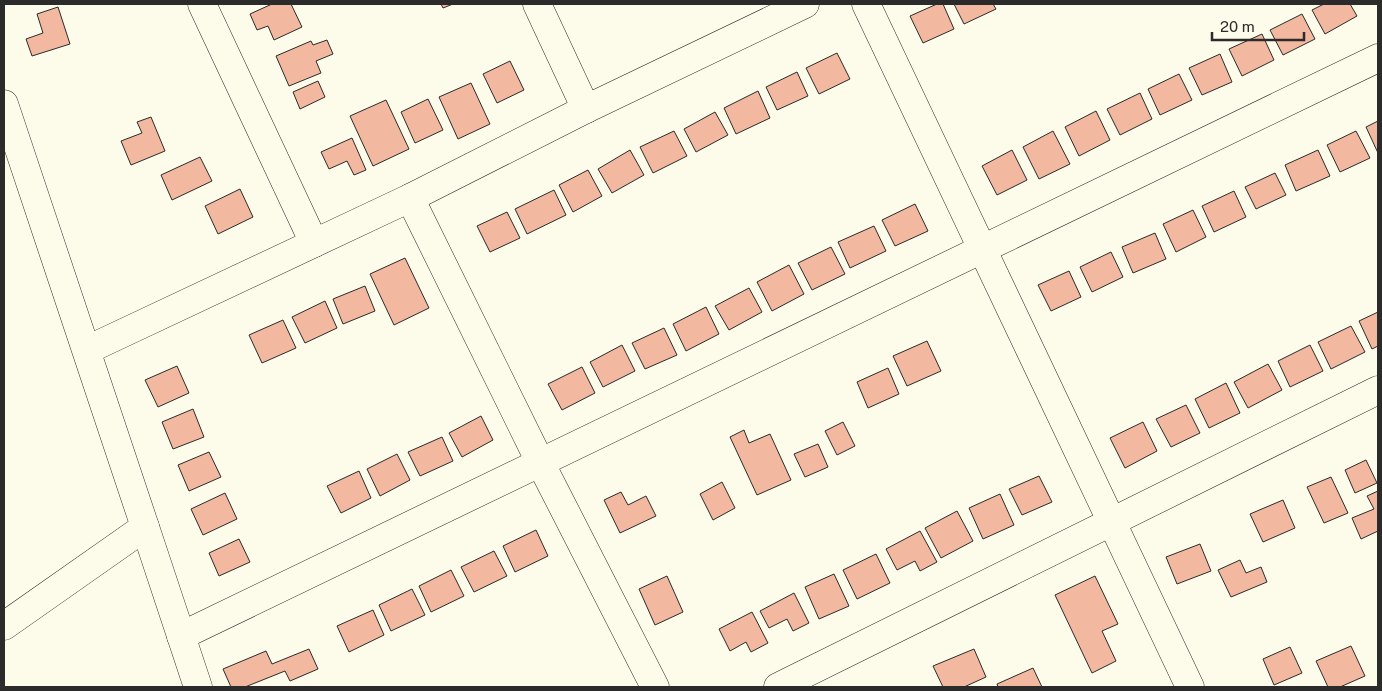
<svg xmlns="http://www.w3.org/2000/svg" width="1382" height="691" font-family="'Public Sans',sans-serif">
  <rect width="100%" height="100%" fill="#fdfbea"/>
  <g fill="#f2b8a0" stroke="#2b2b2b">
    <polygon points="272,4 291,4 302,27 274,40 268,26 257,30 250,14"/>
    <polygon points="441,4 453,4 443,8"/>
    <polygon points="937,4 943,4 954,29 923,43 910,16"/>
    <polygon points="954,4 993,4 996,9 964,24"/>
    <polygon points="1324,4 1350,4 1357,16 1325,34 1312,10"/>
    <polygon points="58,7 70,44 32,56 26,39 43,33 37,14"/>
    <polygon points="1302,14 1315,39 1283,55 1270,30"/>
    <polygon points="1262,34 1274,60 1242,76 1229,49"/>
    <polygon points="327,40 333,54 316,61 321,73 289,86 276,56 311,41 313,45"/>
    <polygon points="837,53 850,79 819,94 806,68"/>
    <polygon points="1220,54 1232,82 1202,95 1189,68"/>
    <polygon points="510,61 524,90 497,103 483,74"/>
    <polygon points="797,72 808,96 777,110 766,87"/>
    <polygon points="1179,74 1192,100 1160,115 1148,89"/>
    <polygon points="318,81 325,97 300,109 293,92"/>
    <polygon points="471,83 490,124 458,139 439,97"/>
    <polygon points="758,91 770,118 736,134 724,108"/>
    <polygon points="1140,93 1152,119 1120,135 1107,109"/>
    <polygon points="428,99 443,130 415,143 401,112"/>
    <polygon points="386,100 409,149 373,166 350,116"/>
    <polygon points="1096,111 1110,140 1079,156 1065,127"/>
    <polygon points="715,112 728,135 696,152 684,129"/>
    <polygon points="151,117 165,151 131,165 121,141 142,133 137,122"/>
    <polygon points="1378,121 1378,153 1366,127"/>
    <polygon points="674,131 687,156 653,173 640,147"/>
    <polygon points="1053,131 1070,164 1039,179 1023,147"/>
    <polygon points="1356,131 1370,158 1340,172 1327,145"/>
    <polygon points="352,138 366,170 354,175 347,161 329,169 321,152"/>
    <polygon points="630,150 644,175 612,193 598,169"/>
    <polygon points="1012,150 1027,180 997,195 982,166"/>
    <polygon points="1318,150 1330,176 1296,191 1285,165"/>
    <polygon points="200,157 212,181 172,200 161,175"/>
    <polygon points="588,170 602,196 573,212 559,185"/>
    <polygon points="1275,173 1286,195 1256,209 1245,187"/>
    <polygon points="240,189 253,217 218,234 205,206"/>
    <polygon points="554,190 566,215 527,234 515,209"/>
    <polygon points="1234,191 1246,217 1214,232 1202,206"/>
    <polygon points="915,204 928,231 895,246 882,220"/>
    <polygon points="1193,210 1206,237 1176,252 1163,224"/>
    <polygon points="507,212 520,238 490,252 477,226"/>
    <polygon points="874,226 886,251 850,268 838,242"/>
    <polygon points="1155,233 1166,259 1133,273 1122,247"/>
    <polygon points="831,247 845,274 812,290 798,263"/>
    <polygon points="1111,252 1123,277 1092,292 1080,267"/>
    <polygon points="405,258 429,308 394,325 370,274"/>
    <polygon points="789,265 804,294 772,311 757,282"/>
    <polygon points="1069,271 1081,297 1051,311 1038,285"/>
    <polygon points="365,286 375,311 343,324 333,299"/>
    <polygon points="749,288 762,312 729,330 715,306"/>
    <polygon points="325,301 337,328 305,343 292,317"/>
    <polygon points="706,307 719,334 686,351 673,324"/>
    <polygon points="1378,312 1378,346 1372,349 1359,321"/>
    <polygon points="283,320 296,348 262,363 249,335"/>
    <polygon points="1351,326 1365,352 1331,369 1318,342"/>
    <polygon points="664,328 677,355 645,369 632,343"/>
    <polygon points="927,341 941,371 907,386 893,356"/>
    <polygon points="622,345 635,371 603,387 590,362"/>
    <polygon points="1310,345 1323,371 1290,387 1278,361"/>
    <polygon points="1268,364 1282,390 1248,408 1234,382"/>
    <polygon points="177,366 189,393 158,407 145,380"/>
    <polygon points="582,367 595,393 562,410 548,384"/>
    <polygon points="888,368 899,394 868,408 857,382"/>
    <polygon points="1226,383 1240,413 1209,428 1195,399"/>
    <polygon points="1186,405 1200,433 1171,447 1156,419"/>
    <polygon points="193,409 204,437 173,449 162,422"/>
    <polygon points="481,416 493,440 462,457 449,433"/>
    <polygon points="843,422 855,446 837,455 825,431"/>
    <polygon points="1143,422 1157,451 1125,468 1110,438"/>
    <polygon points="744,430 749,443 770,434 791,480 757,495 730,437"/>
    <polygon points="442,437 453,461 420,476 408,452"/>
    <polygon points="818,444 828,467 805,477 794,454"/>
    <polygon points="209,452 221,477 189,491 178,465"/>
    <polygon points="397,454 410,480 380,496 367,469"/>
    <polygon points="1366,460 1377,483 1355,493 1345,470"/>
    <polygon points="359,471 371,498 341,513 327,486"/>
    <polygon points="1039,476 1052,502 1022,515 1009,489"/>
    <polygon points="1331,477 1348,513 1324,523 1307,487"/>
    <polygon points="722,482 735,508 713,520 700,494"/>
    <polygon points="1378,491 1378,531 1361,539 1352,518 1374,509 1367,496"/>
    <polygon points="621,492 628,505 646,496 656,516 620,533 604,500"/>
    <polygon points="225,493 237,519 203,535 191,509"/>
    <polygon points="1000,494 1014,525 983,539 969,508"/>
    <polygon points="1283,500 1295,528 1263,542 1250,514"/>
    <polygon points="957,511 973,541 941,558 925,528"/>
    <polygon points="536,530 548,556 515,572 503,546"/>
    <polygon points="920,531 937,562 920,571 915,561 897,570 886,549"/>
    <polygon points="239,539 250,562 219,576 209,553"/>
    <polygon points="1200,544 1211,571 1177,584 1166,557"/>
    <polygon points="494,551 507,576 474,592 461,567"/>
    <polygon points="876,554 890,583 857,599 843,570"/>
    <polygon points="1240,560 1246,573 1261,567 1267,582 1231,597 1218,570"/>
    <polygon points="451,570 464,596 431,612 419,586"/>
    <polygon points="834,574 849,606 819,619 805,587"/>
    <polygon points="667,576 683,612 655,625 639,589"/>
    <polygon points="1095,576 1118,624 1102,631 1116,661 1092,673 1055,595"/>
    <polygon points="412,589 425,615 391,631 379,605"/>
    <polygon points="794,593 809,623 793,631 787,619 769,628 760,611"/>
    <polygon points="373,610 384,635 349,652 337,626"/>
    <polygon points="752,612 768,643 751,652 746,642 730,651 719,629"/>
    <polygon points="1351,646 1365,676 1340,687 1328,687 1316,661"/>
    <polygon points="1290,647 1302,673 1274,685 1263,659"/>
    <polygon points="309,649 318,669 290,681 285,671 245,687 231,687 223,669 266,651 272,664"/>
    <polygon points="974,649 986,677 964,687 943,687 933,666"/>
    <polygon points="1033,668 1042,687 998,687 997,684"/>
  </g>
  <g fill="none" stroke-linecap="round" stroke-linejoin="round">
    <defs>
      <g id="minor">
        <polyline points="202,4 314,243"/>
        <polyline points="537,4 586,109"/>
        <polyline points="866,4 1190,687"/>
        <polyline points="410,198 541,464 655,687"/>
        <polyline points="145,527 198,687"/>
        <polyline points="181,636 1378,58"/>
        <polyline points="778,687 1378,390"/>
      </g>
      <g id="tertiary">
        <polyline points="4,104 145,527 4,626"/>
        <polyline points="87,350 410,198 586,109 805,4"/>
      </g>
    </defs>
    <use href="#minor" stroke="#2b2b2b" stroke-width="29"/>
    <use href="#tertiary" stroke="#2b2b2b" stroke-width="29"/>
    <use href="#minor" stroke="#fdfbea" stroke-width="28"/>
    <use href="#tertiary" stroke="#fdfbea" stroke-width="28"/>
  </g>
  <rect width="1382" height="691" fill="none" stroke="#2b2b2b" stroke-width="10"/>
  <path d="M1212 32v8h92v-8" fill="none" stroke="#2b2b2b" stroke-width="2.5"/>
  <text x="1220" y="32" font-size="15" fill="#2b2b2b" stroke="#fdfbea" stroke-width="4" paint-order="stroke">20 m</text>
</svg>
